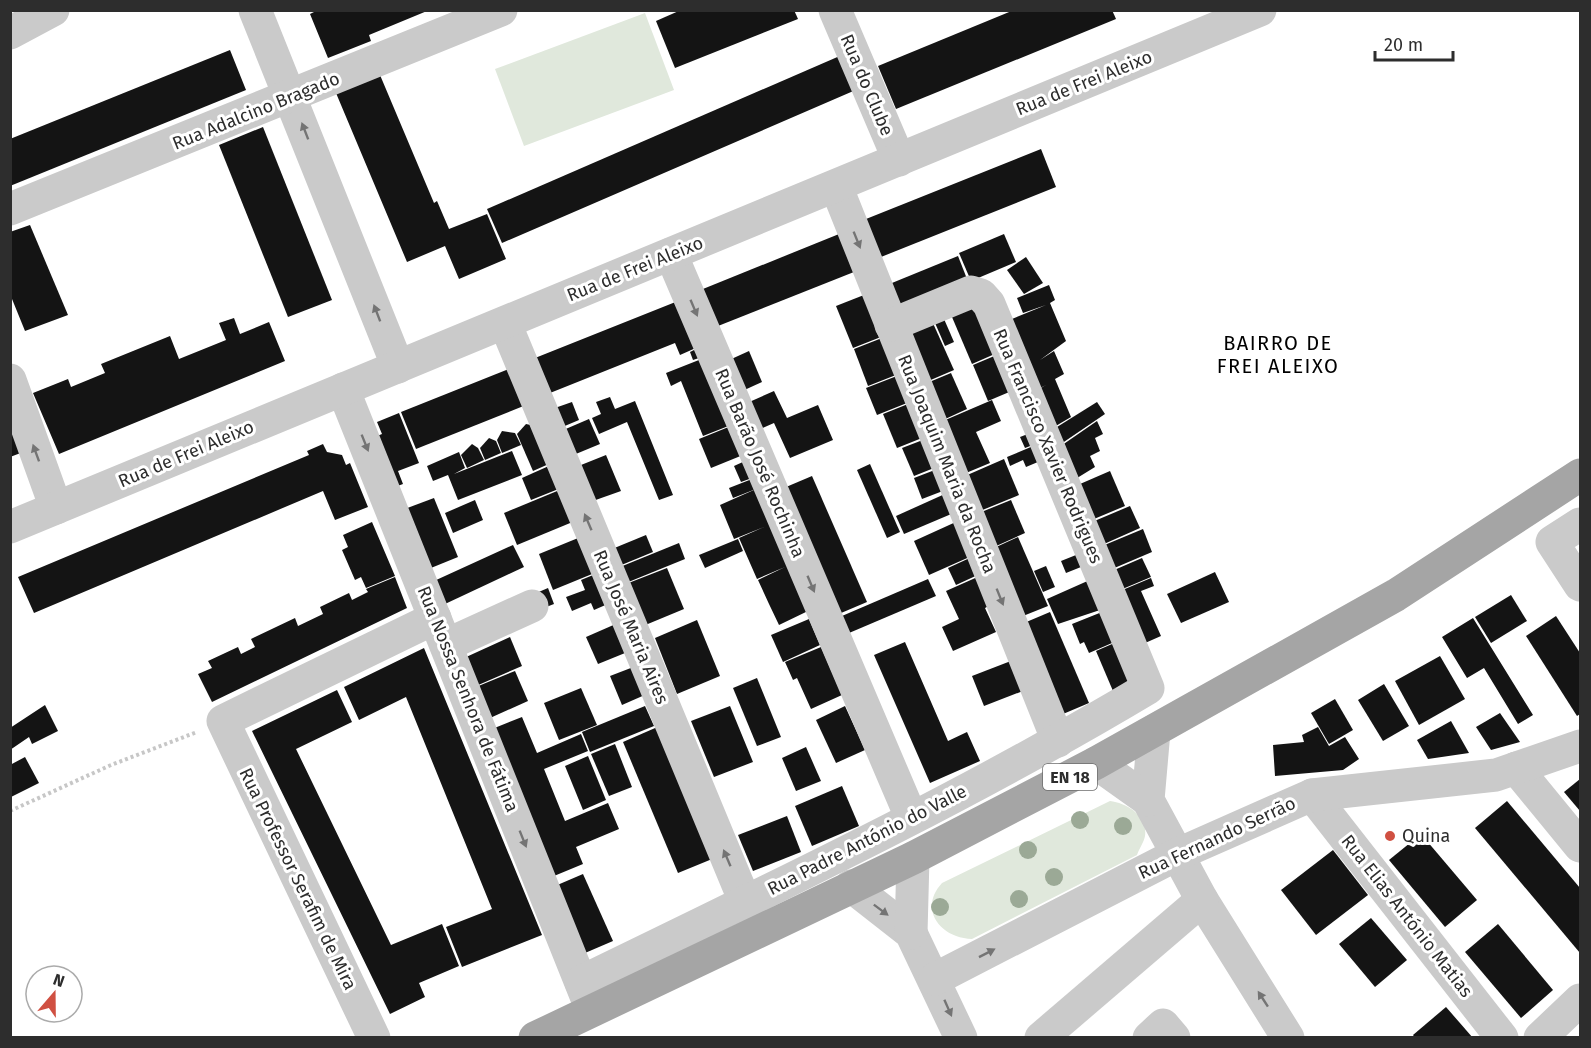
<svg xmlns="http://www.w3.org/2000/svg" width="1591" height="1048" font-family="'Fira Sans',sans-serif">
  <rect width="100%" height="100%" fill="#fff"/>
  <g fill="#e0e8dc">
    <polygon points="645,13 674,90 524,146 495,69"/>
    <path d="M1110 801C1127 803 1148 816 1145 836 1144 842 1139 849 1137 855L972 939C940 938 918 909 942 883Z"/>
  </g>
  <g fill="#141414">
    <polygon points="318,10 427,10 427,11 369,35 371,41 328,58 310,14"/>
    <polygon points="681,10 794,10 798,19 675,68 656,21"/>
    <polygon points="1014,10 1112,10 1116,19 896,109 878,66"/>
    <polygon points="230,50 246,90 10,186 10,139"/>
    <polygon points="842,55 858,89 502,243 487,209"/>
    <polygon points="380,75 434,203 437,201 449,229 487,214 506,259 459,279 445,246 407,262 336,93"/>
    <polygon points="263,127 332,300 288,317 219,145"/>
    <polygon points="1041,149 1056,187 876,259 861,221"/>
    <polygon points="30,225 68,315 25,331 10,294 10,232"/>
    <polygon points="844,232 859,270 713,328 698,291"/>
    <polygon points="1004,234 1016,262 971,281 959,253"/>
    <polygon points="958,256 969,284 900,313 887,285"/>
    <polygon points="1026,257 1043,283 1024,294 1007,270"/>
    <polygon points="1049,285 1055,300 1050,303 1066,341 1040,360 1054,351 1064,374 1055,379 1071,417 1049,430 1032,393 1046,385 1032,392 1012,319 1046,305 1023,313 1017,298"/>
    <polygon points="869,293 886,335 853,348 836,306"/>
    <polygon points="974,299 997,353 972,364 949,310"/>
    <polygon points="678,301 698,347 680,355 675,343 545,395 530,360"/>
    <polygon points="941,312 954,342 945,346 932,316"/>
    <polygon points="234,318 240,334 269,322 285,361 59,454 33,393 68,379 71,387 105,373 101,364 170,336 179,359 226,340 219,323"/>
    <polygon points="932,321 954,370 926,382 905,333"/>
    <polygon points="887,336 901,373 868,386 854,349"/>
    <polygon points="698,348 702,357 693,360 690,352"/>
    <polygon points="749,351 762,382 740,392 727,361"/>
    <polygon points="999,354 1014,390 988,401 973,365"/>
    <polygon points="704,358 731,425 703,436 681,381 671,386 666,373"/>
    <polygon points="511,368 526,405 416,449 401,412"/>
    <polygon points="951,373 967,409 943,420 927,383"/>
    <polygon points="902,374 912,401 877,415 866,388"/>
    <polygon points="774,391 787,418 818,405 833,440 790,458 774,423 758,430 747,403"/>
    <polygon points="610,397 615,409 635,401 673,495 659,500 627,422 599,434 592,418 601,414 596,402"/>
    <polygon points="992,400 1001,421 976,432 990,463 966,473 943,421"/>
    <polygon points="572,402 579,420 560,428 552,409"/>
    <polygon points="913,402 927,436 897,448 883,414"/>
    <polygon points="1097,402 1105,414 1055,448 1049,432"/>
    <polygon points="10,413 26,451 10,457"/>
    <polygon points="399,413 419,463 398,471 403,484 392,488 377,436 382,434 377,422"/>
    <polygon points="589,419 600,444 571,456 561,431"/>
    <polygon points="1097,421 1103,434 1095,438 1100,451 1090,456 1095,467 1069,483 1055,450"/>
    <polygon points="526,424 535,426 551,463 533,471 517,434"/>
    <polygon points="731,426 743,455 711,468 699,439"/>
    <polygon points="502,431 515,433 521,445 502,453 497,440"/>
    <polygon points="1033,432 1038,443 1025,448 1020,437"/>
    <polygon points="489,438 496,441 501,453 485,460 480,448"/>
    <polygon points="928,438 939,466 914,476 902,448"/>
    <polygon points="323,444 327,452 342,455 346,465 350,463 368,507 335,520 323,491 34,613 18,577 309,455 307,451"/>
    <polygon points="472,444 478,448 484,460 467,468 461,455"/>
    <polygon points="1038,444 1045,459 1026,467 1023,460 1010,466 1007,457"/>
    <polygon points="512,451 522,475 458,500 448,475 433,481 427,466 459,452 465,468 454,474"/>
    <polygon points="606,455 621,491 590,502 576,467"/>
    <polygon points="1004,459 1019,495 980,511 965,476"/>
    <polygon points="745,461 752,478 741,482 734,466"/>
    <polygon points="870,464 900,532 887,538 857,470"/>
    <polygon points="551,465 561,488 531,500 522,478"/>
    <polygon points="940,468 948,489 922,499 914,478"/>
    <polygon points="1110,471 1125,506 1094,519 1080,484"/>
    <polygon points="812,476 867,602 834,616 779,490"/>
    <polygon points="752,479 756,489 733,498 729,488"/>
    <polygon points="562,489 575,521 517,545 504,513"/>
    <polygon points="756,489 808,611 779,625 769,604 796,591 769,604 758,580 785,567 757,579 739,538 764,527 734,539 720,505"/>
    <polygon points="947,493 956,512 904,534 896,516"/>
    <polygon points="434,498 458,557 426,570 402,510"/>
    <polygon points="475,500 483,520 453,533 445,513"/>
    <polygon points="1011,500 1025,533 994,547 979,513"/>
    <polygon points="1130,506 1140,528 1095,548 1085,525"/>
    <polygon points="958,521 974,555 929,575 914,541"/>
    <polygon points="372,522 395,576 366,588 361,577 355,580 342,550 348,547 343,535"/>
    <polygon points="1143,529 1152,552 1105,572 1095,549"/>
    <polygon points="646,535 653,552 619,566 612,549"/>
    <polygon points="583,536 597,572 553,590 539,554"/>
    <polygon points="1018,537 1048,606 1023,616 994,548"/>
    <polygon points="738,539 743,551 705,568 699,555"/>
    <polygon points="679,543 685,559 626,583 620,567"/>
    <polygon points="513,545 524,567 445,604 434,581"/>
    <polygon points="1081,553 1086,565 1066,573 1061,561"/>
    <polygon points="974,556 982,573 956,585 948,568"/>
    <polygon points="1142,558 1151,577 1113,593 1105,574"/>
    <polygon points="1046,566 1055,587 1043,592 1034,571"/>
    <polygon points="667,568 684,609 643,626 626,584"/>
    <polygon points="1215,572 1229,602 1181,623 1167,594"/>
    <polygon points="598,573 610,603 594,610 591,603 572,611 566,597 585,590 581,580"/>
    <polygon points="982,575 994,603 985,608 996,632 953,651 942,627 959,619 946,591"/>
    <polygon points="395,577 407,608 212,702 198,674 212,668 208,661 238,647 241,654 255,647 251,639 295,618 298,626 323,614 320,607 349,593 352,600 368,592 366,589"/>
    <polygon points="1151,578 1154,586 1141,591 1161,636 1136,647 1113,594"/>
    <polygon points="928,579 936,596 842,636 835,619"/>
    <polygon points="1092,579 1106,608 1058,624 1047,599"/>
    <polygon points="548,588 554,604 541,609 534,594"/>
    <polygon points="1511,595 1527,621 1491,643 1475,617"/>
    <polygon points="1107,610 1119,640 1089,653 1084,642 1080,644 1072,624"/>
    <polygon points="1050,612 1089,703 1063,714 1024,623"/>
    <polygon points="1556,616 1580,653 1580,714 1577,716 1526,636"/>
    <polygon points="1473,618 1533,715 1518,724 1484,668 1467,678 1442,637"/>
    <polygon points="809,619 820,645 783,662 771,635"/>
    <polygon points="697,620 720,676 677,694 655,638"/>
    <polygon points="618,623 630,651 598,664 586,637"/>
    <polygon points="510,637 522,666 476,686 464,658"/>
    <polygon points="1119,641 1133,682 1113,691 1096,651"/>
    <polygon points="905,642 948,741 967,732 980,761 930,783 874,655"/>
    <polygon points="821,647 842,695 811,709 797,678 793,680 785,662"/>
    <polygon points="424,648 542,935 462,967 446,927 492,909 406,697 359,720 344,687"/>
    <polygon points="1440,656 1465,699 1419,725 1395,681"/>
    <polygon points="1016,659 1028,689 984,706 972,676"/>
    <polygon points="636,666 647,694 622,705 610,676"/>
    <polygon points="515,671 528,701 490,718 476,687"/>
    <polygon points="757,678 781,737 757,746 733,688"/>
    <polygon points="1384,684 1409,726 1383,741 1358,700"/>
    <polygon points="581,688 597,725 559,740 544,703"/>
    <polygon points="337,690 352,722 296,749 391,945 442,924 459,966 419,983 425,997 390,1014 252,731"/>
    <polygon points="1335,699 1353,730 1329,744 1311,713"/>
    <polygon points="45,705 58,731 32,744 29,737 10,750 10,728"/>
    <polygon points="645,706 654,726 590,752 582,732"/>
    <polygon points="730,706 753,762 714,777 691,721"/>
    <polygon points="845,706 865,750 836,763 816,720"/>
    <polygon points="1500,713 1520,742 1491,750 1476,727"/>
    <polygon points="522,717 537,753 581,734 588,751 544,769 565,821 608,803 619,829 576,847 583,864 554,876 492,729"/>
    <polygon points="1451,721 1469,753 1428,759 1417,740"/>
    <polygon points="662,725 717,857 678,873 623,742"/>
    <polygon points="1318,727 1329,746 1345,737 1359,759 1343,770 1275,776 1273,745 1304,742 1302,735"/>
    <polygon points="615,744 632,787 609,796 591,754"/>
    <polygon points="806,747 821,781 796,791 782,758"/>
    <polygon points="588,756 606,800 583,810 565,766"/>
    <polygon points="25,757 39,783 11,797 10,765"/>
    <polygon points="1580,779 1580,811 1564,792"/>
    <polygon points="842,786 859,826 812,846 795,806"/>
    <polygon points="1507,801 1580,888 1580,953 1475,828"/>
    <polygon points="787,816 801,852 753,871 738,835"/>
    <polygon points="1421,834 1477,900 1445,927 1389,860"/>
    <polygon points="1333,850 1368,895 1316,935 1281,890"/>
    <polygon points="583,874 613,941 585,953 555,886"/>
    <polygon points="1371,918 1407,960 1375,987 1339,944"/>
    <polygon points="1498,924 1553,990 1521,1018 1465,952"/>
    <polygon points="1446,1007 1473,1038 1415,1038 1413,1035"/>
  </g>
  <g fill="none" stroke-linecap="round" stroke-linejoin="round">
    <polyline stroke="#c7c7c7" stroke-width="4" stroke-dasharray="3 3" stroke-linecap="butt" points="10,811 111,765 197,732"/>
    <g stroke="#cacaca" stroke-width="33">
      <polyline points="255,10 398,367"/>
      <polyline points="835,10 899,160"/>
      <polyline points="10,33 53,10"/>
      <polyline points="836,186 1058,741"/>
      <polyline points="10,209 501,10"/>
      <polyline points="671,254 911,817"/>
      <polyline points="505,323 753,921"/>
      <polyline points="10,380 56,508"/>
      <polyline points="343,389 589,1003"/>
      <polyline points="1580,524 1552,542 1580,585"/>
      <polyline points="10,527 1260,10"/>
      <polyline points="446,645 532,606"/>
      <polyline points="1154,731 1148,800 1202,900 1288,1038"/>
      <polyline points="1096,763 1148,800"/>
      <polyline points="1516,768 1580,846"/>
      <polyline points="1312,795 1502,1038"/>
      <polyline points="851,886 911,933 961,1038"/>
      <polyline points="911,933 913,858"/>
      <polyline points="935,979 1176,855 1312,795 1496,775 1580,746"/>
      <path d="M581 982C772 889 966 797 1148 688L989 304 981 295 971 292 891 325"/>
      <polyline points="374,1038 223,721 435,618"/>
      <polyline points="1041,1038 1202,900"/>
      <polyline points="1149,1038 1163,1025 1174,1038"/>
      <polyline points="1540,1038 1580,1000"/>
    </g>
    <polyline stroke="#a5a5a5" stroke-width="33" points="535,1038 913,858 1096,763 1396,595 1580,475"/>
  </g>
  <g fill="#9ba996">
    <circle cx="1080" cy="820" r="9"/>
    <circle cx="1123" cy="826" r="9"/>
    <circle cx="1028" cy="850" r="9"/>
    <circle cx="1054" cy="877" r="9"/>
    <circle cx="1019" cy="899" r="9"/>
    <circle cx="940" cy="907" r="9"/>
  </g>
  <defs><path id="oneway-solid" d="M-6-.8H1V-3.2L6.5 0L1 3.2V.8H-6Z" transform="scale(1.5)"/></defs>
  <g fill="#747474">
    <use href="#oneway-solid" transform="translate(305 131) rotate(-111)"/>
    <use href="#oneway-solid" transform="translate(857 240) rotate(68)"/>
    <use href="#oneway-solid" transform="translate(694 308) rotate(67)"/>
    <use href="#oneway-solid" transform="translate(377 313) rotate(-111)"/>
    <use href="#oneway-solid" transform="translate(365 443) rotate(68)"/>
    <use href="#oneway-solid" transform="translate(36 453) rotate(-110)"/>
    <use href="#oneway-solid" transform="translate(588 522) rotate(-113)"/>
    <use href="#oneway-solid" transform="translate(811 584) rotate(67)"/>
    <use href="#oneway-solid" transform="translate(1000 597) rotate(68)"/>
    <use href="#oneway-solid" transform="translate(523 839) rotate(68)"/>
    <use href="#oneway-solid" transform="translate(727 858) rotate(-113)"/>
    <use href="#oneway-solid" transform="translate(881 910) rotate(37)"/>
    <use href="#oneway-solid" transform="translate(987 953) rotate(-27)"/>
    <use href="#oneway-solid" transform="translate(1263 999) rotate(-123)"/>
    <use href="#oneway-solid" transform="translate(948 1008) rotate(66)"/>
  </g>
  <circle fill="#d05042" stroke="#fff" stroke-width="2" cx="1390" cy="836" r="6"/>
  <g text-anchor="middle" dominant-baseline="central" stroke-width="6" stroke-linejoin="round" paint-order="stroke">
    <rect fill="#fff" stroke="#6c6c6c" stroke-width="1.5" x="1043" y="764" width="54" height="26" rx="4.5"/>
    <g font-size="16" font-weight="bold" fill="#2d2d2d">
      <text x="1070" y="777">EN 18</text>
    </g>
    <g font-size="18" fill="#2d2d2d" stroke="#fff">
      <text transform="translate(1084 83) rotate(-22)">Rua de Frei Aleixo</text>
      <text transform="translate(867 85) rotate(67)">Rua do Clube</text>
      <text transform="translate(256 111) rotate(-22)">Rua Adalcino Bragado</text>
      <text transform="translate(635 269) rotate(-22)">Rua de Frei Aleixo</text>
      <text transform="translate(1048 446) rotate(67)">Rua Francisco Xavier Rodrigues</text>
      <text transform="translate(186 454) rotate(-23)">Rua de Frei Aleixo</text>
      <text transform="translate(760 463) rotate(67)">Rua Barão José Rochinha</text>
      <text transform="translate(947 464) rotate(68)">Rua Joaquim Maria da Rocha</text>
      <text transform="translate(631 627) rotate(67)">Rua José Maria Aires</text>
      <text transform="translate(468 699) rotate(68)">Rua Nossa Senhora de Fátima</text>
      <text transform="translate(1217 838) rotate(-25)">Rua Fernando Serrão</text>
      <text transform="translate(867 840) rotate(-27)">Rua Padre António do Valle</text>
      <text transform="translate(298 879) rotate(64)">Rua Professor Serafim de Mira</text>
      <text transform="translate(1407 916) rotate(52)">Rua Elias António Matias</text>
    </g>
    <g font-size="18" fill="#2d2d2d" stroke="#fff" text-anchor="start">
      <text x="1402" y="836">Quina</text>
    </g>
    <g font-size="20" letter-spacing="1.5" fill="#000" stroke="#fff">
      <text x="1278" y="343">BAIRRO DE<tspan x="1278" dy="23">FREI ALEIXO</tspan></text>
    </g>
  </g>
  <rect width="1591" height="1048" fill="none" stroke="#2d2d2d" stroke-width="24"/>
  <g transform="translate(54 994) rotate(20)"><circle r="28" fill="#ffffff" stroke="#ababab" stroke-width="1.5"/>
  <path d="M0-4.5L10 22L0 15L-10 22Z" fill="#d05042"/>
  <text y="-9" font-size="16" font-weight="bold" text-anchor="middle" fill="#2d2d2d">N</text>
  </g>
  <path d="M1375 51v9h78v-9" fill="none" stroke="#2d2d2d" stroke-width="3"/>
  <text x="1384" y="51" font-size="18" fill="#2d2d2d" stroke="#ffffff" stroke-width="4.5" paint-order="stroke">20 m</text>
</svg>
